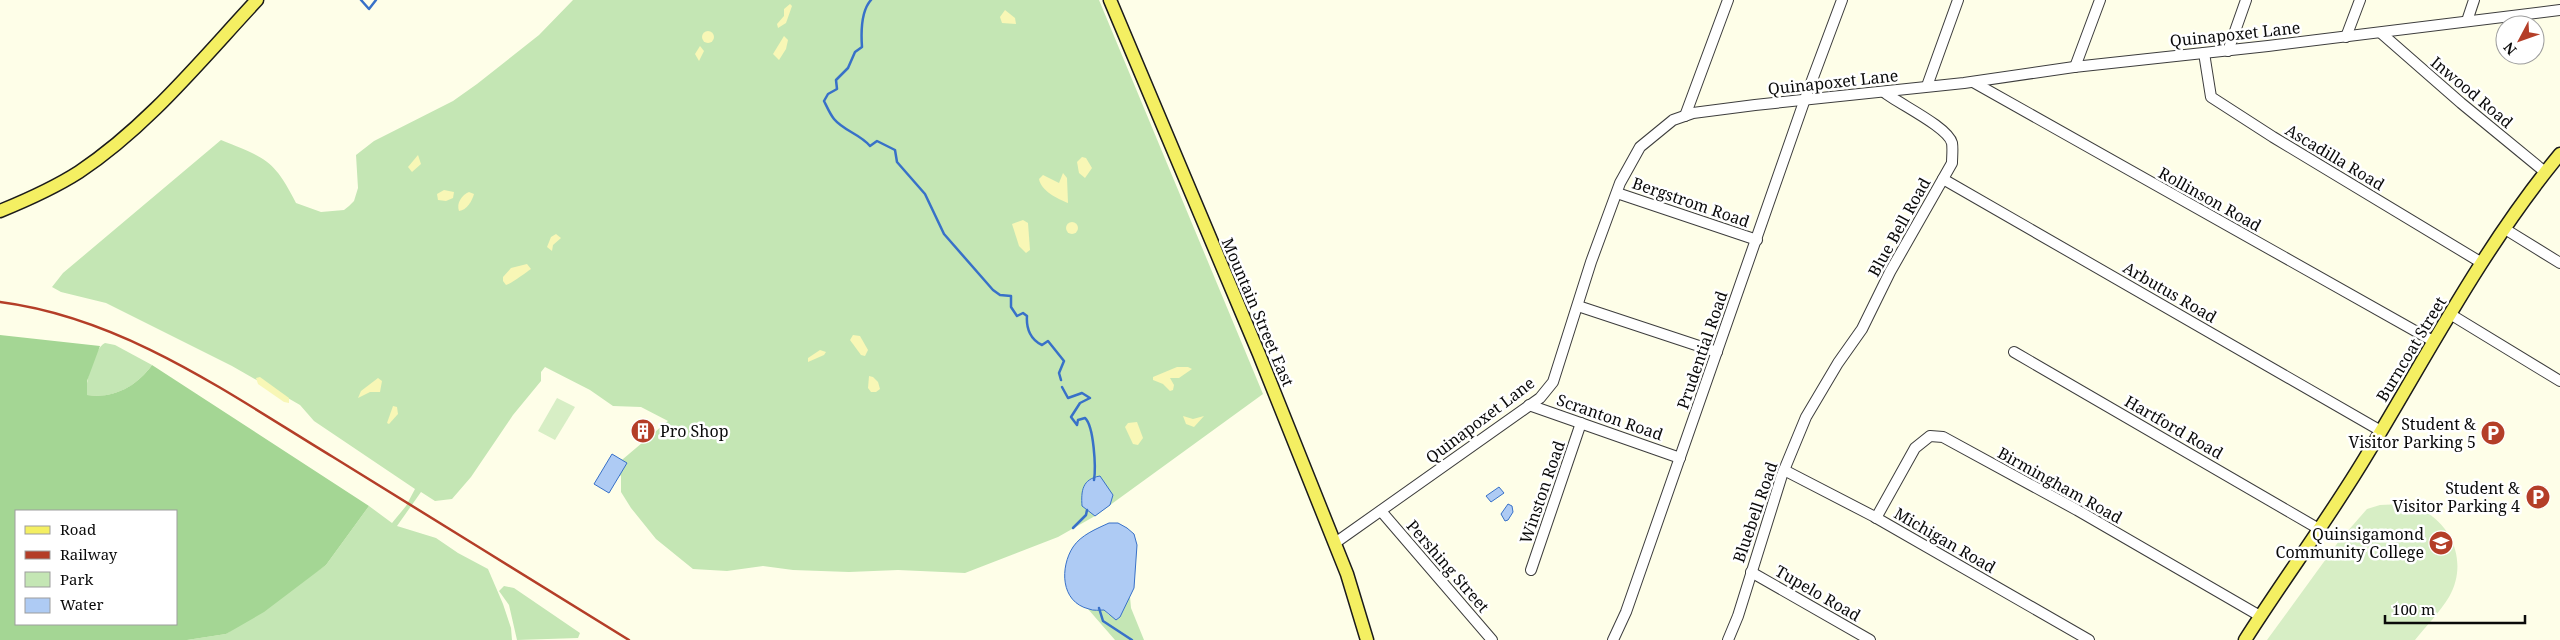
<svg xmlns="http://www.w3.org/2000/svg" width="2560" height="640" font-family="'Noto Serif',serif">
  <rect width="100%" height="100%" fill="#fefee8"/>
  <g fill="#c4e6b4">
    <path d="M573 0H1099L1263 394 1095 516 1058 537 965 573 898 570 849 572 793 570 763 566 727 571 693 569 656 539 631 508 621 492V476L610 470 668 421 641 407 613 406 590 390 545 367 541 372V381L513 415 471 477 452 499 435 501 421 492 397 526 436 538 458 553 488 569 503 604 511 628 512 640H187L226 634 326 565 369 506 392 523 406 506 415 489 314 421 300 405 232 366 106 303 61 292 52 287 63 273 221 140C265 158 274 159 296 203L321 212 344 210 349 206 354 201 358 188 356 155 374 141 453 101 477 84 539 35Z"/>
    <path d="M105 343 115 345 152 365C137 386 114 399 87 395 84 385 94 348 105 343Z"/>
    <polygon points="504,586 514,588 580,633 578,638 517,640 509,605 499,591"/>
    <polygon points="1130,597 1131,608 1144,640 1115,640 1088,609 1104,610 1109,615 1120,617 1121,611"/>
  </g>
  <path fill="#a4d694" fill-rule="evenodd" d="M0 335 100 346 87 381V395C114 399 137 386 152 365L369 506 326 565 264 612 226 634 187 640H0ZM16 511H176V624H16Z"/>
  <g fill="#f8f7b6">
    <polygon points="790,4 792,6 786,23 778,28 777,24 784,16 784,9"/>
    <polygon points="1005,10 1015,18 1016,24 1002,23 1000,17"/>
    <circle cx="708" cy="37" r="6"/>
    <polygon points="784,36 788,40 786,49 779,60 773,54"/>
    <polygon points="700,46 704,51 699,61 695,54"/>
    <polygon points="418,155 421,164 412,172 408,167"/>
    <polygon points="1082,157 1086,158 1092,168 1085,178 1079,173 1077,162"/>
    <path d="M1063 173 1067 178 1068 203C1058 199 1041 191 1039 179L1043 175 1059 183Z"/>
    <polygon points="444,190 454,192 453,198 446,201 438,200 437,194"/>
    <path d="M469 192 474 194C472 201 467 210 459 211 456 203 462 195 469 192Z"/>
    <polygon points="1023,220 1028,223 1030,250 1026,253 1019,246 1012,224"/>
    <circle cx="1072" cy="228" r="6"/>
    <polygon points="556,234 561,238 553,245 552,251 547,247 551,237"/>
    <path d="M527 264 531 269C525 273 514 282 506 285L503 281V277L511 268Z"/>
    <polygon points="853,335 860,336 868,350 865,356 861,355 850,340"/>
    <polygon points="820,350 826,352 824,355 808,362 808,358"/>
    <polygon points="1177,367 1188,367 1192,369 1179,378 1170,378 1174,385 1173,390 1170,391 1163,384 1153,380 1153,377"/>
    <polygon points="869,376 873,377 878,382 880,389 876,392 871,392 868,388"/>
    <polygon points="260,377 289,398 289,403 284,402 258,384 256,378"/>
    <polygon points="378,378 382,381 380,392 370,392 358,398 361,391"/>
    <polygon points="393,406 397,407 398,414 389,424 387,423"/>
    <polygon points="1183,416 1193,419 1204,416 1194,427 1186,424"/>
    <polygon points="1137,422 1143,438 1138,445 1133,444 1125,427 1128,423"/>
  </g>
  <g fill="#d7eec5">
    <polygon points="557,398 575,407 555,440 538,431"/>
    <path d="M2402 504C2409 506 2418 507 2424 511 2455 528 2467 566 2449 597 2440 612 2426 626 2415 640H2267L2339 541 2367 509 2380 505Z"/>
  </g>
  <g fill="#aecbf4" stroke="#3871c8">
    <polygon points="612,454 627,463 609,493 594,484"/>
    <path d="M1100 476 1113 495 1110 505 1095 516 1082 506C1081 491 1082 479 1100 476Z"/>
    <polygon points="1499,487 1504,493 1491,502 1486,496"/>
    <polygon points="1508,504 1512,506 1513,512 1508,520 1505,521 1501,514"/>
    <path d="M1109 523H1118L1127 528 1134 534 1137 545 1134 588 1120 617 1116 620 1104 610C1100 610 1093 611 1089 609 1060 602 1060 567 1073 547 1081 535 1096 529 1109 523Z"/>
  </g>
  <g fill="none" stroke-linecap="round" stroke-linejoin="round">
    <g stroke="#3871c8" stroke-width="2.5">
      <polyline points="361,0 369,9 376,0"/>
      <path d="M871 0C861 11 861 33 862 47L855 52 848 68 836 80 837 89 828 94 824 101C827 107 830 114 834 119 844 131 860 134 870 146L877 141 895 150 897 162 925 194 944 234 993 290 1000 295 1011 296V307L1017 316 1023 313 1027 316C1026 329 1031 340 1042 345L1048 341 1064 361 1059 373 1061 380"/>
      <path d="M1062 387 1068 398 1082 393 1090 398 1080 403 1071 417 1077 425 1078 420 1085 418C1094 426 1096 468 1094 480"/>
      <polyline points="1073,528 1086,515 1087,510"/>
      <polyline points="1099,608 1103,621 1132,640"/>
    </g>
    <defs>
      <g id="minor">
        <polyline points="2467,21 2474,0"/>
        <polyline points="2381,33 2461,103 2545,172"/>
        <polyline points="2346,37 2360,0"/>
        <polyline points="2228,51 2246,0"/>
        <polyline points="2204,53 2211,97 2273,137 2482,263"/>
        <polyline points="2075,67 2100,0"/>
        <polyline points="1973,82 2433,341"/>
        <polyline points="1927,86 1958,0"/>
        <polyline points="1685,116 1728,0"/>
        <polyline points="1943,179 2381,431"/>
        <polyline points="1617,193 1757,240"/>
        <polyline points="2505,229 2560,263"/>
        <polyline points="1578,306 1717,352"/>
        <polyline points="2450,314 2560,381"/>
        <polyline points="2014,352 2319,529"/>
        <polyline points="1529,405 1680,458"/>
        <polyline points="1784,470 1873,516 2089,640"/>
        <polyline points="1381,511 1492,640"/>
        <polyline points="1876,518 1915,448 1930,436 1943,437 2077,510 2260,616"/>
        <polyline points="1335,543 1540,398 1553,382 1591,262 1620,183 1640,147 1673,120 1693,113 1755,105 1964,83 2074,67 2268,46 2560,10"/>
        <polyline points="1531,570 1581,423"/>
        <polyline points="1751,572 1870,640"/>
        <polyline points="1613,640 1626,612 1805,99 1842,0"/>
        <path d="M1728 640 1738 616 1782 475 1806 417 1838 363 1862 329 1890 272 1952 163C1952 157 1953 149 1952 143 1948 127 1899 104 1884 92"/>
      </g>
      <g id="major">
        <polyline points="1110,0 1259,354 1347,574 1367,640"/>
        <path d="M0 211C27 200 54 188 79 172 148 126 201 60 257 0"/>
        <path d="M2245 640C2285 577 2330 517 2368 453 2429 352 2484 246 2560 154"/>
      </g>
    </defs>
    <use href="#minor" stroke="#3d3d3d" stroke-width="12"/>
    <use href="#major" stroke="#1b1b1b" stroke-width="15"/>
    <use href="#minor" stroke="#fff" stroke-width="10"/>
    <use href="#major" stroke="#f4ef62" stroke-width="12"/>
    <path stroke="#b43e28" stroke-width="2.5" d="M0 302C124 318 229 394 333 457 432 518 530 579 629 640"/>
  </g>
  <defs>
    <symbol id="building-disc" viewBox="-11 -11 22 22"><circle r="9.5" fill="#b43e28" stroke="#fff"/><path d="M-4-6H4V6H1V3H-1V6H-4ZM-2.5-4.3h1.7v1.8h-1.7ZM.8-4.3h1.7v1.8H.8ZM-2.5-1h1.7V.8h-1.7ZM.8-1h1.7V.8H.8Z" fill="#fff"/></symbol>
    <symbol id="parking-disc" viewBox="-11 -11 22 22"><circle r="9.5" fill="#b43e28" stroke="#fff"/><path d="M-3.5-5.5H1a3.5 3.5 0 0 1 0 7H-1V5.5H-3.5ZM-1-3.4V-.6H.8a1.4 1.4 0 0 0 0-2.8Z" fill="#fff"/></symbol>
    <symbol id="university-disc" viewBox="-11 -11 22 22"><circle r="9.5" fill="#b43e28" stroke="#fff"/><path d="M0-5L7-2L0 1L-7-2ZM-4 1L0 2.5L4 1V4Q0 6-4 4Z" fill="#fff"/></symbol>
  </defs>
  <g fill-rule="evenodd">
    <use href="#building-disc" x="629" y="417" width="28" height="28"/>
    <use href="#parking-disc" x="2479" y="419" width="28" height="28"/>
    <use href="#parking-disc" x="2524" y="483" width="28" height="28"/>
    <use href="#university-disc" x="2427" y="529" width="28" height="28"/>
  </g>
  <g text-anchor="middle" dominant-baseline="central" stroke-width="5" stroke-linejoin="round" paint-order="stroke">
    <g font-size="16" fill="#0a0a0a" stroke="#fff">
      <text transform="translate(2235 34) rotate(-6)">Quinapoxet Lane</text>
      <text transform="translate(1833 82) rotate(-6)">Quinapoxet Lane</text>
      <text transform="translate(2472 92) rotate(40)">Inwood Road</text>
      <text transform="translate(2335 157) rotate(31)">Ascadilla Road</text>
      <text transform="translate(2210 199) rotate(29)">Rollinson Road</text>
      <text transform="translate(1691 202) rotate(19)">Bergstrom Road</text>
      <text transform="translate(1899 227) rotate(-61)">Blue Bell Road</text>
      <text transform="translate(2170 292) rotate(30)">Arbutus Road</text>
      <text transform="translate(1258 312) rotate(67)">Mountain Street East</text>
      <text transform="translate(2411 349) rotate(-59)">Burncoat Street</text>
      <text transform="translate(1702 350) rotate(-71)">Prudential Road</text>
      <text transform="translate(1610 417) rotate(19)">Scranton Road</text>
      <text transform="translate(1480 420) rotate(-37)">Quinapoxet Lane</text>
      <text transform="translate(2174 427) rotate(30)">Hartford Road</text>
      <text transform="translate(2060 485) rotate(29)">Birmingham Road</text>
      <text transform="translate(1542 492) rotate(-71)">Winston Road</text>
      <text transform="translate(1755 512) rotate(-71)">Bluebell Road</text>
      <text transform="translate(1945 540) rotate(30)">Michigan Road</text>
      <text transform="translate(1448 566) rotate(49)">Pershing Street</text>
      <text transform="translate(1818 593) rotate(30)">Tupelo Road</text>
    </g>
    <g font-size="16" fill="#0a0a0a" stroke="#fff" text-anchor="end">
      <text x="2476" y="424">Student &amp;<tspan x="2476" dy="18">Visitor Parking 5</tspan></text>
      <text x="660" y="431" text-anchor="start">Pro Shop</text>
      <text x="2520" y="488">Student &amp;<tspan x="2520" dy="18">Visitor Parking 4</tspan></text>
      <text x="2424" y="534">Quinsigamond<tspan x="2424" dy="18">Community College</tspan></text>
    </g>
  </g>
  <rect x="15" y="510" width="162" height="115" fill="#ffffff" stroke="#9d9d9d"/>
  <rect x="25" y="526" width="25" height="8" fill="#f4ef62" stroke="#9d9d9d"/>
  <text x="60" y="535" font-size="15" fill="#0a0a0a">Road</text>
  <rect x="25" y="551" width="25" height="8" fill="#b43e28" stroke="#9d9d9d"/>
  <text x="60" y="560" font-size="15" fill="#0a0a0a">Railway</text>
  <rect x="25" y="572" width="25" height="15" fill="#c4e6b4" stroke="#9d9d9d"/>
  <text x="60" y="585" font-size="15" fill="#0a0a0a">Park</text>
  <rect x="25" y="598" width="25" height="15" fill="#aecbf4" stroke="#9d9d9d"/>
  <text x="60" y="610" font-size="15" fill="#0a0a0a">Water</text>
  <g transform="translate(2520 40) rotate(229)"><circle r="24" fill="#ffffff" stroke="#9d9d9d"/>
  <path d="M0-4L9 19L0 12L-9 19Z" fill="#b43e28"/>
  <text y="-8" font-size="14" font-weight="bold" text-anchor="middle" fill="#0a0a0a">N</text>
  </g>
  <path d="M2385 615v8h140v-8" fill="none" stroke="#0a0a0a" stroke-width="2.5"/>
  <text x="2392" y="615" font-size="15" fill="#0a0a0a" stroke="#ffffff" stroke-width="4" paint-order="stroke">100 m</text>
</svg>
